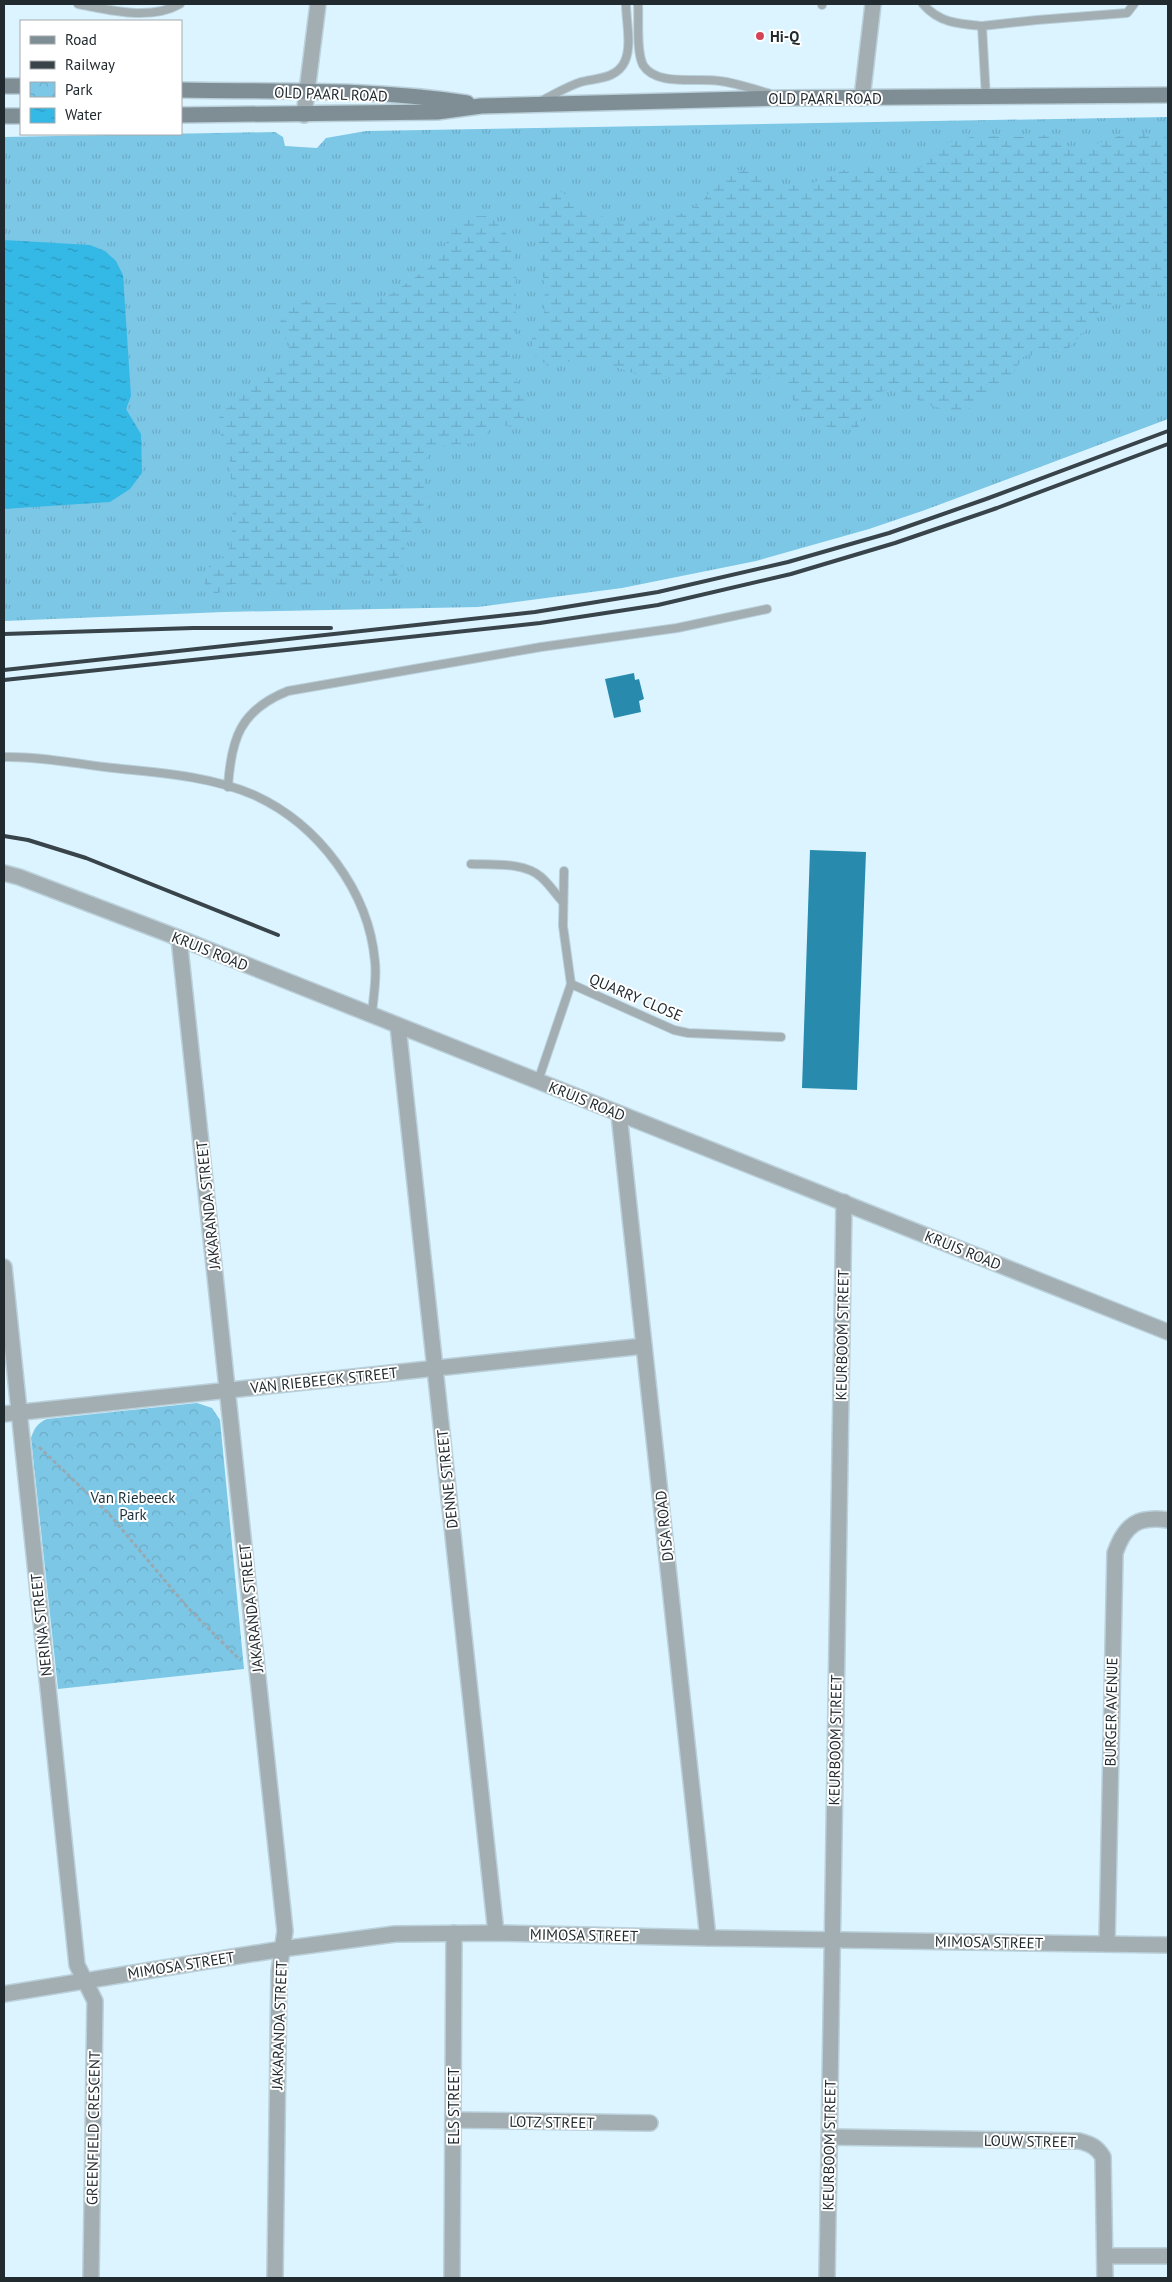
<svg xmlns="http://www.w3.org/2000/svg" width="1172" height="2282" font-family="'PT Sans',sans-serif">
  <defs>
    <pattern id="grass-tufts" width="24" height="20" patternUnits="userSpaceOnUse" patternTransform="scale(1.25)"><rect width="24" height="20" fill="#7cc7e6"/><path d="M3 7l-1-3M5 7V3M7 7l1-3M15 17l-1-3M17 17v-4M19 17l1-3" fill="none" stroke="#6babc6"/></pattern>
    <pattern id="wetland-marsh" width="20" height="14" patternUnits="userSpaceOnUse" patternTransform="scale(1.25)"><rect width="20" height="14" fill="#7cc7e6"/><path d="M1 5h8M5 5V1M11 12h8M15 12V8" fill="none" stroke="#6babc6"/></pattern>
    <pattern id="park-crowns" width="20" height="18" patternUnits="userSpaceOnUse" patternTransform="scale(1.25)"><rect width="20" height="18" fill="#7cc7e6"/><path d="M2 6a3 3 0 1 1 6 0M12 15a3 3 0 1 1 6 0" fill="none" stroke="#6babc6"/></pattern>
    <pattern id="water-ripples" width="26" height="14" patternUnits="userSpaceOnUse" patternTransform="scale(1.25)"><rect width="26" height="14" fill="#34b9e7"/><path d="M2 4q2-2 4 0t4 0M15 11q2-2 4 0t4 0" fill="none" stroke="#2c97bc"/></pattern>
  </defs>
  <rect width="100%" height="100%" fill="#dbf4ff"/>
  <polygon fill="url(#grass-tufts)" points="1168,117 1168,419 925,510 869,529 756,561 622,588 478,607 224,612 4,621 4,137 275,132 283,137 285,146 317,148 326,138 366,131"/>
  <g fill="url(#wetland-marsh)">
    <path d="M1146 133 1168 138V293L1153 294 1137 308 1115 304 1098 317 1068 349 1046 354 1024 356C1011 377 990 406 963 410 950 413 933 406 922 402 914 399 906 391 898 390 892 390 885 391 879 392L865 409 858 429 836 430 815 422 798 408 787 390 769 378 748 374 698 376 654 380 592 359 570 361 549 367 532 353V331L544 313 545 291 536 225 539 203 558 190C576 200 595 216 615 221 636 225 684 218 700 203 710 195 716 178 729 172 734 169 745 171 752 170L769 183 805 186 846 169 867 165 907 175 926 164 939 146 959 139 980 136 1023 137 1045 135 1063 146 1084 148 1125 134Z"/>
    <path d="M468 216H489L505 231 513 251 516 273 515 341 508 362 526 400V421L515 428 494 423C490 429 485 436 479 440 461 450 441 437 427 457 418 470 427 485 427 501 427 525 418 523 408 539 401 549 406 563 400 572 390 588 360 578 343 577 328 577 315 586 300 588L233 584 213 596 206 588 203 578 207 568 225 555 231 546 234 493 231 483 230 462 219 430 218 420 223 410 232 405 263 374 273 370 288 355 289 344 277 327 288 309 308 300 330 303 374 301 394 292 430 267 443 250 452 231Z"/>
  </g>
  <path fill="url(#park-crowns)" d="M197 1403 212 1408 220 1420 244 1669 58 1689 31 1438C34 1429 37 1423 47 1419Z"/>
  <polygon fill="url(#water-ripples)" points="4,240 90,245 105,251 116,261 123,275 131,396 126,409 141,434 142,473 130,489 110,502 4,509"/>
  <g fill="#288bae">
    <polygon points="634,673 635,680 639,679 644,699 639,701 641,712 614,718 605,679"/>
    <polygon points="810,850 866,852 857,1090 802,1088"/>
  </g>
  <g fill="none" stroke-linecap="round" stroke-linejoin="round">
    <defs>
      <g id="service">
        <path d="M78 4C110 10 150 21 180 4"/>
        <path d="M638 4C639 20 636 51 643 65 656 87 699 77 720 81 736 83 753 89 768 93"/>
        <path d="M923 4C939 23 959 24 982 26"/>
        <polyline points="822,5 822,4"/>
        <polyline points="986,98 982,26 1037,20 1127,13 1134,4"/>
        <path d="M543 100C555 94 568 86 581 82 597 78 617 79 625 61 632 45 626 21 626 4"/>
        <path d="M4 757C39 756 77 764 113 768 160 773 210 776 254 795 318 824 369 891 375 962 377 980 373 998 372 1015"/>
        <path d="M228 787C231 739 240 710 288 691L541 647 677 628 767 609"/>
        <path d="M471 864C493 865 524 862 541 877 549 884 555 893 562 901"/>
        <polyline points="571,984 674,1030 688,1033 781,1037"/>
        <polyline points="538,1081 571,984 563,926 564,871"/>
      </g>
      <g id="minor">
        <polyline points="862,98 873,4"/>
        <polyline points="304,115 318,4"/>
        <polyline points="4,873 19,877 179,938 1168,1332"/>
        <polyline points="179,938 285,1931 279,1971 275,2278"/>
        <polyline points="398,1026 496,1933"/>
        <polyline points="619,1114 708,1938"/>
        <polyline points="4,1267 77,1965 95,2001 91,2278"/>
        <polyline points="4,1414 644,1346"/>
        <path d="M1107 1944 1115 1553C1125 1524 1138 1516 1168 1520"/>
        <polyline points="4,1994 282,1949 395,1934 496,1933 708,1938 1168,1945"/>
        <polyline points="453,2120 650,2123"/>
        <path d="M829 2137 1079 2141C1091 2144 1097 2147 1103 2157L1105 2278"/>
        <polyline points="1105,2256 1168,2256"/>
        <polyline points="452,2278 454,1933"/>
        <polyline points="827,2278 844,1202"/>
      </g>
      <g id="secondary">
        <polyline points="4,86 21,86"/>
        <path d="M181 90C276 92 373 88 467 103"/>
        <polyline points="181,115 437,112 481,106 785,98 1168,95"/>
        <polyline points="4,116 21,116"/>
      </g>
    </defs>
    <use href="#service" stroke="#bad0da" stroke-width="10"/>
    <use href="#minor" stroke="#bad0da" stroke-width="18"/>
    <use href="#secondary" stroke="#bad0da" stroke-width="18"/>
    <polyline stroke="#97aab3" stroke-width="3" stroke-dasharray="4 2.5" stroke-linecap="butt" points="39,1447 109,1514 188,1608 240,1660"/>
    <use href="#service" stroke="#a3aeb2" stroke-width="8"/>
    <use href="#minor" stroke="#a3aeb2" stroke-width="15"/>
    <use href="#secondary" stroke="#7f8e95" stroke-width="15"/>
    <g stroke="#39444a" stroke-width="4">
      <polyline points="4,634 193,628 331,628"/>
      <polyline points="4,670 535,612 658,592 788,562 889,533 986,499 1168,431"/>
      <polyline points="4,680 540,623 658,605 791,574 895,543 997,508 1168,444"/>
      <polyline points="4,836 28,840 86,858 278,935"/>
    </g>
  </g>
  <circle fill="#d44457" stroke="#fff" stroke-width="2" cx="760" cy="36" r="5"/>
  <g text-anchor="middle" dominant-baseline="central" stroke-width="4" stroke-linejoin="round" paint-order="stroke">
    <g font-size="15" font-weight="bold" fill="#212a2f" stroke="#fff" text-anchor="start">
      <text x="770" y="36">Hi-Q</text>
    </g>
    <g font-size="15" fill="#212a2f" stroke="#fff">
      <text transform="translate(331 94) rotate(2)">OLD PAARL ROAD</text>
      <text x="825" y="98">OLD PAARL ROAD</text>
      <text transform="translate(210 951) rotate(22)">KRUIS ROAD</text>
      <text transform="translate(636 997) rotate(23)">QUARRY CLOSE</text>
      <text transform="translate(587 1101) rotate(22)">KRUIS ROAD</text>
      <text transform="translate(208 1205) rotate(-96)">JAKARANDA STREET</text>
      <text transform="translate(963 1250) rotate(22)">KRUIS ROAD</text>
      <text transform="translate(842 1335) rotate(-89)">KEURBOOM STREET</text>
      <text transform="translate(324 1380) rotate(-6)">VAN RIEBEECK STREET</text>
      <text transform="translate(447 1479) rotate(-96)">DENNE STREET</text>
      <text transform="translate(664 1526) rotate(-96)">DISA ROAD</text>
      <text transform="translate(251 1608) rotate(-96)">JAKARANDA STREET</text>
      <text transform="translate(41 1625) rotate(-96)">NERINA STREET</text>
      <text transform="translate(1111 1712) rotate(-89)">BURGER AVENUE</text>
      <text transform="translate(835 1740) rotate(-89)">KEURBOOM STREET</text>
      <text transform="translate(584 1935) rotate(1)">MIMOSA STREET</text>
      <text transform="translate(989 1942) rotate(1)">MIMOSA STREET</text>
      <text transform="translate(181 1965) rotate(-9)">MIMOSA STREET</text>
      <text transform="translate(279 2025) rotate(-88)">JAKARANDA STREET</text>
      <text transform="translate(453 2106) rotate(-90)">ELS STREET</text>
      <text transform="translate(552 2122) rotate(1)">LOTZ STREET</text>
      <text transform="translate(93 2128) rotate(-89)">GREENFIELD CRESCENT</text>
      <text transform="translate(1030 2141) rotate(1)">LOUW STREET</text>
      <text transform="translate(829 2145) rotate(-89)">KEURBOOM STREET</text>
    </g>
    <g font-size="15" fill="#1a3039" stroke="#fff">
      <text x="133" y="1497">Van Riebeeck<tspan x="133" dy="17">Park</tspan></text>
    </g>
  </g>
  <rect width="1172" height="2282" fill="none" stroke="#212a2f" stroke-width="10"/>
  <rect x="20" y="20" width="162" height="115" fill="#ffffff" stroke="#a6aaac"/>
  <rect x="30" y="36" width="25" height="8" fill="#7f8e95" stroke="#a6aaac"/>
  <text x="65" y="45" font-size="15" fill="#212a2f">Road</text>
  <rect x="30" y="61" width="25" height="8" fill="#39444a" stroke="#a6aaac"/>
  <text x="65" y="70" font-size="15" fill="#212a2f">Railway</text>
  <rect x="30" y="82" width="25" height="15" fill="url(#park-crowns)" stroke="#a6aaac"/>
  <text x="65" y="95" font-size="15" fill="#212a2f">Park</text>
  <rect x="30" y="108" width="25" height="15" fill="url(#water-ripples)" stroke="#a6aaac"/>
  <text x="65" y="120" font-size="15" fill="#212a2f">Water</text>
</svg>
